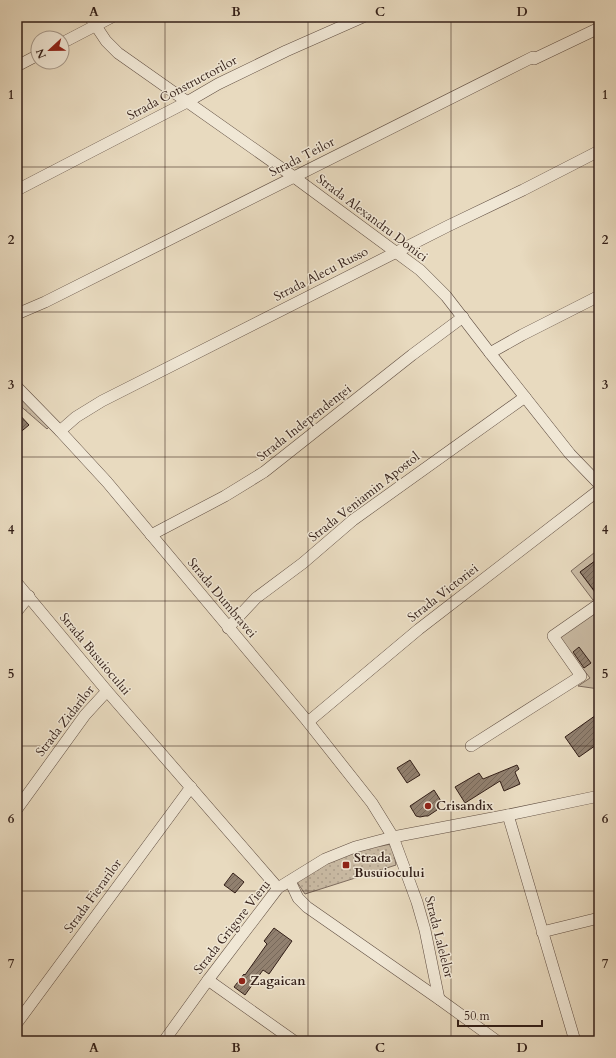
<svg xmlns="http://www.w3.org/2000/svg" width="616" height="1058" font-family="Cardo,serif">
  <defs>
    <pattern id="grass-dots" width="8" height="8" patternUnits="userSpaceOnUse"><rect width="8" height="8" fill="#c9baa3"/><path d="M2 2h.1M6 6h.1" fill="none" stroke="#ad9f8c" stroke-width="1.8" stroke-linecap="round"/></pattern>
    <pattern id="building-hatch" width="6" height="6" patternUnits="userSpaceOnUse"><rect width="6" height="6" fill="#91806f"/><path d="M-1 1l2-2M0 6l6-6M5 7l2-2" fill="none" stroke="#77685a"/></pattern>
  </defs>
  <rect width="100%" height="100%" fill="#e8dabf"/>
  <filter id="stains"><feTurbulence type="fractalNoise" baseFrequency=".005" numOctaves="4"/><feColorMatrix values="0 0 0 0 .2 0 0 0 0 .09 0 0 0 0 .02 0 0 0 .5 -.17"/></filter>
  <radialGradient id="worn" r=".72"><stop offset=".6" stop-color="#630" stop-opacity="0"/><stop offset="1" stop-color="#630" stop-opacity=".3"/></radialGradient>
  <g fill="url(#grass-dots)" stroke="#7e6c5e">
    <polygon points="17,395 49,427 47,429 17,403"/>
    <polygon points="392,844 396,865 305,894 297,882 335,858 361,849"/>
  </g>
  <g fill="#c9baa3" stroke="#7e6c5e">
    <polygon points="599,549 599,558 580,572 596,594 599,595 593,600 571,571"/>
    <polygon points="599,609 599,689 578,686 590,678 558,637"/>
  </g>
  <g fill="url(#building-hatch)" stroke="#331f18">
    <polygon points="17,412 29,425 17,435"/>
    <polygon points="599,558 599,597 580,572"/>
    <polygon points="579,647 591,663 584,668 573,652"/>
    <polygon points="599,713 599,743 579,757 565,737"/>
    <polygon points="410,760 420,775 407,783 397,768"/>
    <polygon points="517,765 519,769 515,772 520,784 504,791 500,781 465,803 455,787 479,773 483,779"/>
    <polygon points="434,790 441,801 439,805 437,807 437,810 428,816 425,816 420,817 416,816 410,806"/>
    <polygon points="233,873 244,882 235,893 224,885"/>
    <polygon points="274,928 292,941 269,974 263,970 245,995 234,987 244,974 245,975 267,944 264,941"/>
  </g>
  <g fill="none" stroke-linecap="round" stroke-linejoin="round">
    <defs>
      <g id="minor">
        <polyline points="90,17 106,41 118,53 294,177 420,270 446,296 490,353 570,454 599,484"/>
        <polyline points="62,43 112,17"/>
        <polyline points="17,66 38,55"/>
        <polyline points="17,190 187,102 218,84 286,51 363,17"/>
        <polyline points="17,314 45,302 533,57 534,59 599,28"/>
        <polyline points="490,353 522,335 599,296"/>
        <polyline points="17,387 60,431 107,482 308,722 372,803 393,837 417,902 425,930 439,999"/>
        <polyline points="60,431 76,417 102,401 448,226 523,190 599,151"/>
        <polyline points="151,535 225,496 264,472 412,355 463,317"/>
        <polyline points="17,583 107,691 278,888"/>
        <polyline points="17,611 29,596"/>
        <polyline points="228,628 256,598 303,563 353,520 525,397"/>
        <polyline points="308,722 419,629 599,490"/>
        <polyline points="471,746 581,676 553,636 599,604"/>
        <polyline points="17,809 85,715 107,691"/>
        <polyline points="508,815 575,1041"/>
        <polyline points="290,881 298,898 307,907 439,999 497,1041"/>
        <polyline points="542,932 599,918"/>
        <polyline points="208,980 294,1041"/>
        <polyline points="17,1023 191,787"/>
        <polyline points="164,1041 208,980 278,888 325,859 355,847 393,837 508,815 599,796"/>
      </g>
    </defs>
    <use href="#minor" stroke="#604e42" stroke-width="12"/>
    <use href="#minor" stroke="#f0e7d5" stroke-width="11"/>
  </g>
  <path fill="none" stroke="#331f18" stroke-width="1" stroke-opacity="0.55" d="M165 17V1041M308 17V1041M451 17V1041M17 167H599M17 312H599M17 457H599M17 601H599M17 746H599M17 891H599"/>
  <g fill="#8f2418" stroke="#f0e7d5" stroke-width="1.5">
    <circle cx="428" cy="806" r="4"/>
    <rect x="342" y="861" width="8" height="8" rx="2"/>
    <circle cx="242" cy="981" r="4"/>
  </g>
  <g text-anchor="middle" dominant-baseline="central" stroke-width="3" stroke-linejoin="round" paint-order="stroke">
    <g font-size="13" fill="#331f18" stroke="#f0e7d5">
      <text transform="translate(182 88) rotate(-28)">Strada Constructorilor</text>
      <text transform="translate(302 157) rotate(-27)">Strada Teilor</text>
      <text transform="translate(372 218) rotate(37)">Strada Alexandru Donici</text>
      <text transform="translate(321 274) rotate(-27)">Strada Alecu Russo</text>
      <text transform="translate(304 423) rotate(-38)">Strada Independenţei</text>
      <text transform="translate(364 497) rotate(-38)">Strada Veniamin Apostol</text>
      <text transform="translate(443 593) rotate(-38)">Strada Victoriei</text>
      <text transform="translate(222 598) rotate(50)">Strada Dumbravei</text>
      <text transform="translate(95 654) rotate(50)">Strada Busuiocului</text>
      <text transform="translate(65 721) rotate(-52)">Strada Zidarilor</text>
      <text transform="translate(93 896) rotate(-54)">Strada Fierarilor</text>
      <text transform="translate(232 927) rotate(-52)">Strada Grigore Vieru</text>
      <text transform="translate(439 937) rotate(76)">Strada Lalelelor</text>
    </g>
    <g font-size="13" font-weight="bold" fill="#331f18" stroke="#f0e7d5" text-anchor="start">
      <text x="436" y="806">Crisandix</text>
      <text x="354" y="858">Strada<tspan x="354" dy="15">Busuiocului</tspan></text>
      <text x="250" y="981">Zagaican</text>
    </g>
  </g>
  <rect width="616" height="1058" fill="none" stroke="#e8dabf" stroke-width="44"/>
  <g transform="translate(50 50) rotate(248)"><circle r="19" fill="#f0e7d5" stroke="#a49789"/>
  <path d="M0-3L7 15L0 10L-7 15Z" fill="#8f2418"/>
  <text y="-6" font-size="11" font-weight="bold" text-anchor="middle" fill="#331f18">N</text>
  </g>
  <path d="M458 1020v6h84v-6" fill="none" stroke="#331f18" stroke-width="2"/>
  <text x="464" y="1020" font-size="12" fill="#331f18" stroke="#f0e7d5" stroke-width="3" paint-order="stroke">50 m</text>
  <rect x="22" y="22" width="572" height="1014" fill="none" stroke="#331f18" stroke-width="1.5"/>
  <g font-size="13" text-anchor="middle" font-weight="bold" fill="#331f18">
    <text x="94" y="16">A</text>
    <text x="236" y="16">B</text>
    <text x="380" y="16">C</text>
    <text x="522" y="16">D</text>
    <text x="11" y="99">1</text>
    <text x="605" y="99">1</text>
    <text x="11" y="244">2</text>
    <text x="605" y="244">2</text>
    <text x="11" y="389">3</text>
    <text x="605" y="389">3</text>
    <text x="11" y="534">4</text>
    <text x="605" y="534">4</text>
    <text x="11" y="678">5</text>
    <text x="605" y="678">5</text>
    <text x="11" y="823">6</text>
    <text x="605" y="823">6</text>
    <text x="11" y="968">7</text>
    <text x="605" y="968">7</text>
    <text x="94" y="1052">A</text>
    <text x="236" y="1052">B</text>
    <text x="380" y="1052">C</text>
    <text x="522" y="1052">D</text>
  </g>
  <rect width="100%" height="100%" filter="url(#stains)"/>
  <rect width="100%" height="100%" fill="url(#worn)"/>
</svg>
